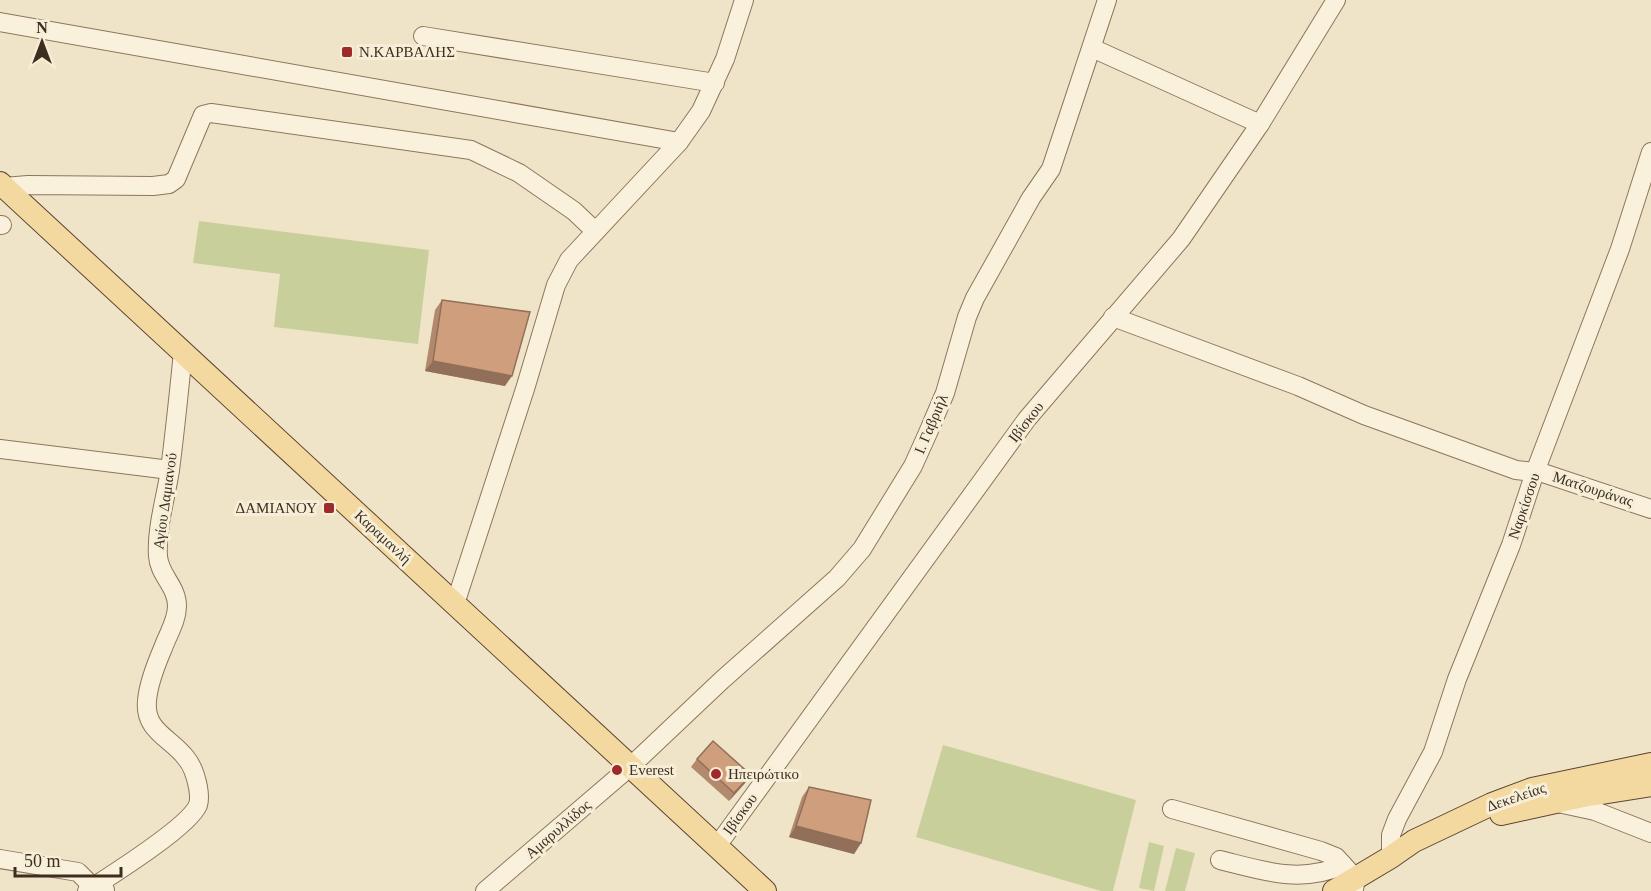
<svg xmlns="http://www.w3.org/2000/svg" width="1651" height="891" font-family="'Times New Roman',serif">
  <rect width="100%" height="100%" fill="#f0e4c8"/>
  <g fill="#c9cf9b">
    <polygon points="199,221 429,250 418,344 274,327 280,274 193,263"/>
    <polygon points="943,745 1136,800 1113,891 1101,891 916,837"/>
    <polygon points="1149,842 1164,846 1154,891 1139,888"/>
    <polygon points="1176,848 1195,853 1185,891 1165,891"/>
  </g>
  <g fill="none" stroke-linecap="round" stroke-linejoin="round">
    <defs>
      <g id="minor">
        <polyline points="0,22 679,142"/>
        <polyline points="423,36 715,83"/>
        <polyline points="1092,48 1260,124"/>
        <polyline points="4,187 28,185 153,186 169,184 176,179 203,115 211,113 471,150 519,173 574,211 595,231"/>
        <polyline points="0,225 2,225"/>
        <polyline points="1113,317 1298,386 1364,415 1516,470 1543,473 1651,509"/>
        <polyline points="0,449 170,470"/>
        <polyline points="455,604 525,389 556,285 569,260 679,142 701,111 725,59 744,0"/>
        <polyline points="1558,803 1595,811 1651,833"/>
        <polyline points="1172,809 1321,851 1336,857 1356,879 1354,889"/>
        <polyline points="717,846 1027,419 1181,239 1260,124 1336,0"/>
        <polyline points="1391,857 1391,835 1397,819 1433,752 1457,679 1511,545 1535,472 1620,249 1651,152"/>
        <polyline points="0,859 78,872 93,887 105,890"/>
        <path d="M1220 860C1264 871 1300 884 1343 865"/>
        <path d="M87 891C110 876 189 827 198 805 200 799 199 793 198 787 196 777 193 766 186 758 171 738 144 731 147 701 148 686 157 662 163 648 168 634 177 621 177 606 177 586 159 575 158 556 156 529 166 497 170 470 175 431 179 392 183 352"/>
        <polyline points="485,891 631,766 722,680 837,578 862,549 913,466 927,435 945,393 967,317 975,298 1031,198 1051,169 1107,0"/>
      </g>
      <g id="major">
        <polyline points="0,183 765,891"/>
        <polyline points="1501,814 1583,796 1651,785"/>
        <polyline points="1334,891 1391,857 1414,841 1492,804 1532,789 1651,764"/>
      </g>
    </defs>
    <use href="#minor" stroke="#8d765c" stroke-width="20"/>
    <use href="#major" stroke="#5b4430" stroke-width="24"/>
    <use href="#minor" stroke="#faf1dc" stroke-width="18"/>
    <use href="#major" stroke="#f3d9a0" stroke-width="22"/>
  </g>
  <g fill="#b2896c">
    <polygon points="442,300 505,386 425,371 435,310"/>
    <polygon points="697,759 745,783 729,801 691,767"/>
    <polygon points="809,787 861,843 854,854 789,837 802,797"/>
  </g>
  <g fill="#916f58">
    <polygon points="433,361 512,376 505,386 425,371"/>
    <polygon points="751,775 745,783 729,801 734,793"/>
    <polygon points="796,826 861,843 854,854 789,837"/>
  </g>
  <g fill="#cf9f7d" stroke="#916f58" stroke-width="1.5">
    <polygon points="442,300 530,312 512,376 433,361"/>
    <polygon points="713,741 751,775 734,793 697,759"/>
    <polygon points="809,787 871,800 861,843 796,826"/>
  </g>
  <g fill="#9e2a2b" stroke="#f7eed8" stroke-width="2">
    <rect x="341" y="46" width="12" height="12" rx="3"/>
    <rect x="323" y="502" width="12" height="12" rx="3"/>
    <circle cx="617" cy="770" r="6"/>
    <circle cx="716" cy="774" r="6"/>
  </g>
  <g text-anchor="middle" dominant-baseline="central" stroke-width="6" stroke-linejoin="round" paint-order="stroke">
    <g font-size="15" fill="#3d2e20" stroke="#f7eed8" text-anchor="start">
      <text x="359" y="52">Ν.ΚΑΡΒΑΛΗΣ</text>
      <text x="317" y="508" text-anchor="end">ΔΑΜΙΑΝΟΥ</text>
      <text x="629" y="770">Everest</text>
      <text x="728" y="774">Ηπειρώτικο</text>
    </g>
    <g font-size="15" fill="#3d2e20" stroke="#f7eed8">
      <text transform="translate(1026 422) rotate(-52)">Ιβίσκου</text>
      <text transform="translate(931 424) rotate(-67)">Ι. Γαβριήλ</text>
      <text transform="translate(1593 489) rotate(18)">Ματζουράνας</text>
      <text transform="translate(165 501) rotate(-82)">Αγίου Δαμιανού</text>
      <text transform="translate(1524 506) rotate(-71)">Ναρκίσσου</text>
      <text transform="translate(383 537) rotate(43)">Καραμανλή</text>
      <text transform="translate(1516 797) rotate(-19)">Δεκελείας</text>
      <text transform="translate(740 814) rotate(-54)">Ιβίσκου</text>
      <text transform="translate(558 829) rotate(-41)">Αμαρυλλίδος</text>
    </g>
  </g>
  <g transform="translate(42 42)" stroke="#f7eed8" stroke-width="4.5" paint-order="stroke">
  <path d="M0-4.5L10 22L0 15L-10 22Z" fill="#3d2e20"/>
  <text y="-9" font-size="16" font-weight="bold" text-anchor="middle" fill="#3d2e20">N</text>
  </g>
  <path d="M15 867v9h106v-9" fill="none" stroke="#3d2e20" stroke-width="3"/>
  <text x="24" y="867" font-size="18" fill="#3d2e20" stroke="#f7eed8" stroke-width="4.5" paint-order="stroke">50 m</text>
</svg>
